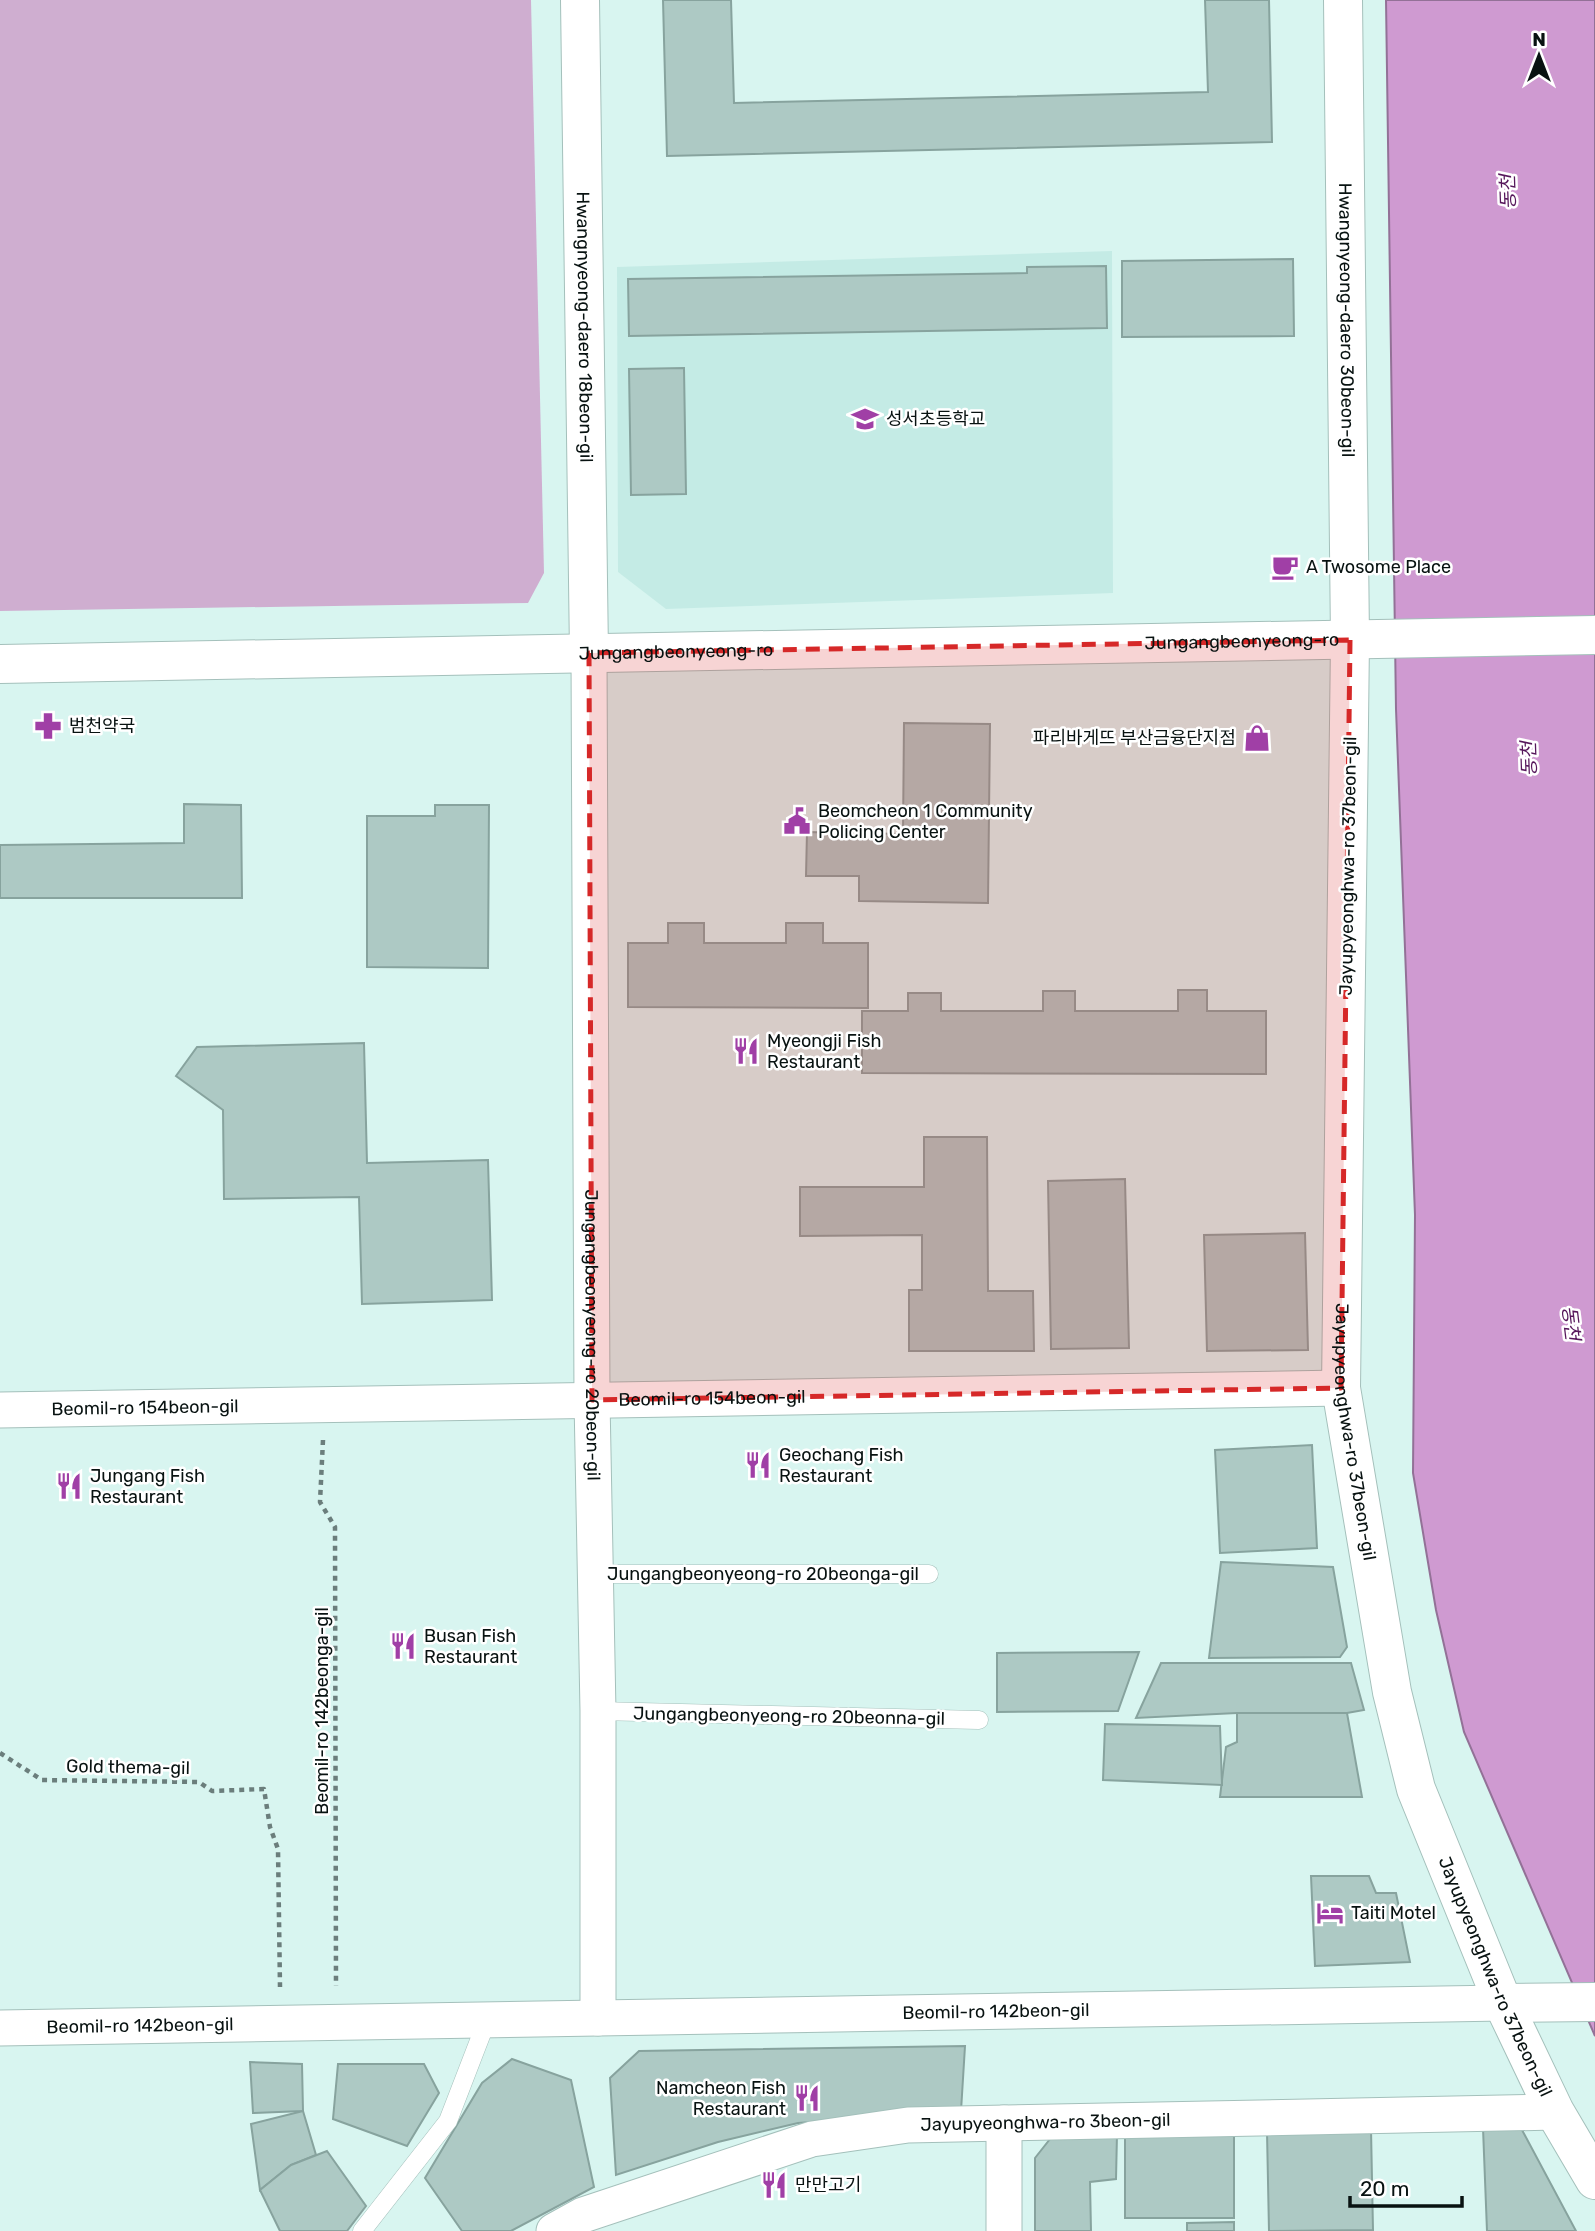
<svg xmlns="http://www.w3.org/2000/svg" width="1595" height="2231" font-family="Rubik,'Noto Sans KR',sans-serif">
  <rect width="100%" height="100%" fill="#d8f5f0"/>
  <polygon fill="#c4ebe5" points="1112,251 1113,593 666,609 618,572 617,267"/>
  <polygon fill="#cfaed0" points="0,0 531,0 544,573 528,603 0,611"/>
  <polygon fill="#cf9ad1" stroke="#937197" stroke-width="2" points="1386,0 1595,0 1595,2036 1464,1732 1436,1610 1413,1473 1415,1215 1396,709"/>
  <g fill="#adc9c4" stroke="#87a39e" stroke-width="2">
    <polygon points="663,0 731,0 734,103 1208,92 1205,0 1269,0 1272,142 667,156"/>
    <polygon points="1293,259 1294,336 1122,337 1122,261"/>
    <polygon points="1106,266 1107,328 629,336 628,279 1027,273 1027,267"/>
    <polygon points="684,368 686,494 631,495 629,369"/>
    <polygon points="904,723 990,724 988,903 859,901 859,876 806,876 807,832 903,834"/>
    <polygon points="184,804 241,805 242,898 0,898 0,845 184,843"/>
    <polygon points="435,805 489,805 488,968 367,967 367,816 435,816"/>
    <polygon points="668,923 704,923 704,943 786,943 786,923 823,923 823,943 868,943 868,1008 628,1007 628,943 668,943"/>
    <polygon points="1178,990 1207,990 1207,1011 1266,1011 1266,1074 862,1073 862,1011 908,1011 908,993 941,993 941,1011 1043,1011 1043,991 1075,991 1075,1011 1178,1011"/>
    <polygon points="364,1043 367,1163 488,1160 492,1300 362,1304 359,1197 224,1199 223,1110 176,1076 197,1047"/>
    <polygon points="924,1137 987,1137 988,1291 1033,1291 1034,1351 909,1351 909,1290 922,1290 922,1235 800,1236 800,1187 924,1187"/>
    <polygon points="1125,1179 1129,1348 1051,1349 1048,1181"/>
    <polygon points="1305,1233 1308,1350 1207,1351 1204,1235"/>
    <polygon points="1312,1445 1317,1548 1220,1553 1215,1450"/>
    <polygon points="1221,1562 1333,1567 1347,1647 1340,1657 1209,1658"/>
    <polygon points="1139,1652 1118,1711 997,1712 997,1653"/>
    <polygon points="1161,1663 1351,1663 1364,1710 1347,1713 1237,1713 1136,1718"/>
    <polygon points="1237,1713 1347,1713 1362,1797 1220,1797 1226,1747 1237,1742"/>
    <polygon points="1105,1724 1220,1726 1222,1785 1103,1780"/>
    <polygon points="1311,1876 1369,1876 1376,1893 1396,1893 1410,1962 1315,1966"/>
    <polygon points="965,2046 961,2111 798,2123 718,2142 616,2175 610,2078 639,2051"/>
    <polygon points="512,2059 571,2080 594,2187 511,2231 462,2231 425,2178 482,2083"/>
    <polygon points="250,2062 302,2064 303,2111 253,2113"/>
    <polygon points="338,2064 424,2064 439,2093 407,2146 333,2119"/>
    <polygon points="303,2111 316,2155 291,2165 260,2190 251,2124"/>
    <polygon points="1483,2128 1522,2130 1576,2231 1487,2231"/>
    <polygon points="1371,2129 1373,2230 1269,2231 1267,2132"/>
    <rect x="1125" y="2133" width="109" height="85"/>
    <polygon points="1054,2134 1117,2134 1116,2179 1090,2182 1091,2231 1035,2231 1035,2158"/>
    <polygon points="327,2151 366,2206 347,2231 280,2231 260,2190 291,2165"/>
    <polygon points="1234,2222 1234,2231 1187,2231 1187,2223"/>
  </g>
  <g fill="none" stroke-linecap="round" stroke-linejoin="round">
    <defs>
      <g id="lane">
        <polyline points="597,1574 929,1574"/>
        <polyline points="598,1711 979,1720"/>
        <polyline points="362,2231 448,2121 487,2020"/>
      </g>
      <g id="street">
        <path id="s1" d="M589 653 592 1400 598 1711V2018"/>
        <path id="s2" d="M0 1410 1341 1388"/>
        <path id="s3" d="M0 2028 1503 2003"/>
        <path id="s4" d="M554 2231 583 2215 812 2139 908 2125 1555 2112"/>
        <polyline points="1004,2231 1004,2123"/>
      </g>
      <g id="secondary">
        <path id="s5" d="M580 0 589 653"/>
        <path id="s6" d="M1343 0 1350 640 1341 1388 1392 1692 1416 1789 1503 2003 1555 2112 1595 2180"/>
        <path id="s7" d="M0 664 1595 635"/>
        <polyline points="1503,2003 1595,2002"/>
      </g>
    </defs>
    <use href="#lane" stroke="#a4c0bb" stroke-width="19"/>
    <use href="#street" stroke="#a4c0bb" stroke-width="37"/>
    <use href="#secondary" stroke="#a4c0bb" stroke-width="40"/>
    <g stroke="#6b7e7c" stroke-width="4.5" stroke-dasharray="5 5" stroke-linecap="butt">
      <polyline points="323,1440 320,1502 335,1527 336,1986"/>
      <polyline points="0,1753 42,1780 199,1782 212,1791 264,1789 270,1827 278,1849 280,1987"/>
    </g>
    <use href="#lane" stroke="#fff" stroke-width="18"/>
    <use href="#street" stroke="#fff" stroke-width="35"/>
    <use href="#secondary" stroke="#fff" stroke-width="38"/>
  </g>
  <path fill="#d62828" fill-opacity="0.2" stroke="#d62828" stroke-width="5" stroke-dasharray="14 9" stroke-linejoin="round" d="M1350 640 1341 1388 592 1400 589 653Z"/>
  <defs>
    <symbol id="school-bare" viewBox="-9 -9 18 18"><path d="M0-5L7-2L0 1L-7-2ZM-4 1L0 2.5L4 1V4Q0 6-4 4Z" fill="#a03fa6" stroke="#fff" stroke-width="2.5" paint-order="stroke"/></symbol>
    <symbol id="cafe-bare" viewBox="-9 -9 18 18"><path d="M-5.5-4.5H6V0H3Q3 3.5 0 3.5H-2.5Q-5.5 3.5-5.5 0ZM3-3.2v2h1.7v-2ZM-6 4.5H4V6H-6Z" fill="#a03fa6" stroke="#fff" stroke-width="2.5" paint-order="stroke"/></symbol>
    <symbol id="pharmacy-bare" viewBox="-9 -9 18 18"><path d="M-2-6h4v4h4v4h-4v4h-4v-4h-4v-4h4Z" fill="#a03fa6" stroke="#fff" stroke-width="2.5" paint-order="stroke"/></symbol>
    <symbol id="shop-bare" viewBox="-9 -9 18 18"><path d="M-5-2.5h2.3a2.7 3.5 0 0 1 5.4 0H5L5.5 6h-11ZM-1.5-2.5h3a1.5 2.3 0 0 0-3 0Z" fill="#a03fa6" stroke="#fff" stroke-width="2.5" paint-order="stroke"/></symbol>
    <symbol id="civic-bare" viewBox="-9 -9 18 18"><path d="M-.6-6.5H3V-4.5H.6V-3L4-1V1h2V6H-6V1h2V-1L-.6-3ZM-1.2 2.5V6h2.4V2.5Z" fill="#a03fa6" stroke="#fff" stroke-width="2.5" paint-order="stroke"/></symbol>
    <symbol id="restaurant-bare" viewBox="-9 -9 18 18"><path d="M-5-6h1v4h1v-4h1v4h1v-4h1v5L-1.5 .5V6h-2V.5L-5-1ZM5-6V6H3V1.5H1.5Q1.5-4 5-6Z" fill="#a03fa6" stroke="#fff" stroke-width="2.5" paint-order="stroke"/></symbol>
    <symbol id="hotel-bare" viewBox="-9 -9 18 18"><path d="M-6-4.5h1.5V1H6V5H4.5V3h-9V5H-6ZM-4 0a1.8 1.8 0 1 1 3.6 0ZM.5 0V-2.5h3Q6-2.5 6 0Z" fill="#a03fa6" stroke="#fff" stroke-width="2.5" paint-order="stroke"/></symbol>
  </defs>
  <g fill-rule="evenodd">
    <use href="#school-bare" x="846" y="400" width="38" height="38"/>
    <use href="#cafe-bare" x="1266" y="548" width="38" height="38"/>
    <use href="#pharmacy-bare" x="29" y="707" width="38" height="38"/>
    <use href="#shop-bare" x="1238" y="719" width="38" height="38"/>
    <use href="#civic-bare" x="778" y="802" width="38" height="38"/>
    <use href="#restaurant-bare" x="727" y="1032" width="38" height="38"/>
    <use href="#restaurant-bare" x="739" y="1446" width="38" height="38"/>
    <use href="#restaurant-bare" x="50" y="1467" width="38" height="38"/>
    <use href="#restaurant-bare" x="384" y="1627" width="38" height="38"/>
    <use href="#hotel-bare" x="1311" y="1894" width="38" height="38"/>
    <use href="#restaurant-bare" x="788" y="2079" width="38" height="38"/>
    <use href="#restaurant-bare" x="755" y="2166" width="38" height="38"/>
  </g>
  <g text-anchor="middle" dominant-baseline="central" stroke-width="5" stroke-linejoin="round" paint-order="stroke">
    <g font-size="18" fill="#081211" stroke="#fff">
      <text stroke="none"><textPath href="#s6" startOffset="320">Hwangnyeong-daero 30beon-gil</textPath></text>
      <text stroke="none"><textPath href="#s5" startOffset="327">Hwangnyeong-daero 18beon-gil</textPath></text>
      <text stroke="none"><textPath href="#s7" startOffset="1242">Jungangbeonyeong-ro</textPath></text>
      <text stroke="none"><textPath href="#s7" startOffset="676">Jungangbeonyeong-ro</textPath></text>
      <text transform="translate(1348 866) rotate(-89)">Jayupyeonghwa-ro 37beon-gil</text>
      <text stroke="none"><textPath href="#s1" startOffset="682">Jungangbeonyeong-ro 20beon-gil</textPath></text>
      <text stroke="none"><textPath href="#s2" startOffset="712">Beomil-ro 154beon-gil</textPath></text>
      <text stroke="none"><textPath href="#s2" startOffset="145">Beomil-ro 154beon-gil</textPath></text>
      <text stroke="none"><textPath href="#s6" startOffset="1433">Jayupyeonghwa-ro 37beon-gil</textPath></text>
      <text x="763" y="1574">Jungangbeonyeong-ro 20beonga-gil</text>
      <text transform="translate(322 1711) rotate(-90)">Beomil-ro 142beonga-gil</text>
      <text transform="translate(789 1716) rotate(1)">Jungangbeonyeong-ro 20beonna-gil</text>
      <text transform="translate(128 1767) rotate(1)">Gold thema-gil</text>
      <text stroke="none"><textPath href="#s6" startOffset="2000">Jayupyeonghwa-ro 37beon-gil</textPath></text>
      <text stroke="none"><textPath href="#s3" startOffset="996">Beomil-ro 142beon-gil</textPath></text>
      <text stroke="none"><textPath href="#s3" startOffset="140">Beomil-ro 142beon-gil</textPath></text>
      <text stroke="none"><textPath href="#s4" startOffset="509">Jayupyeonghwa-ro 3beon-gil</textPath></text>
    </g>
    <g font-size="18" fill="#081211" stroke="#fff" text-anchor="start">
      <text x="886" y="419">성서초등학교</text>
      <text x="1306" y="567">A Twosome Place</text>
      <text x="69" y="726">범천약국</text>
      <text x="1236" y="738" text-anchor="end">파리바게뜨 부산금융단지점</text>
      <text x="818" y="811">Beomcheon 1 Community<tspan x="818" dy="21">Policing Center</tspan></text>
      <text x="767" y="1041">Myeongji Fish<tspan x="767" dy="21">Restaurant</tspan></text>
      <text x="779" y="1455">Geochang Fish<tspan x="779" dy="21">Restaurant</tspan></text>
      <text x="90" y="1476">Jungang Fish<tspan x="90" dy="21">Restaurant</tspan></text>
      <text x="424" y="1636">Busan Fish<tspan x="424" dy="21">Restaurant</tspan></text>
      <text x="1351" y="1913">Taiti Motel</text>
      <text x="786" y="2088" text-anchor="end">Namcheon Fish<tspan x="786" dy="21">Restaurant</tspan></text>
      <text x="795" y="2185">만만고기</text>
    </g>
    <g font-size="19" font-style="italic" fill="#56175b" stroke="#fff">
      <text transform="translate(1508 192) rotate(-92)">동천</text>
      <text transform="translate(1529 759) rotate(-92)">동천</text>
      <text transform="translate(1571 1323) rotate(83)">동천</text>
    </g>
  </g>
  <g transform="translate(1539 56)" stroke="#ffffff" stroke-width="5" paint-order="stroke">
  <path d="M0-5L12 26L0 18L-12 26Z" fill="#081211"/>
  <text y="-10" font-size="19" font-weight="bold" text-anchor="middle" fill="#081211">N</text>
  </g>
  <path d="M1350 2196v10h112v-10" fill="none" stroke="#081211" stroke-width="3.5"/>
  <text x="1360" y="2196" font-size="21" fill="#081211" stroke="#ffffff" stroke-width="5" paint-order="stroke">20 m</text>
</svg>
